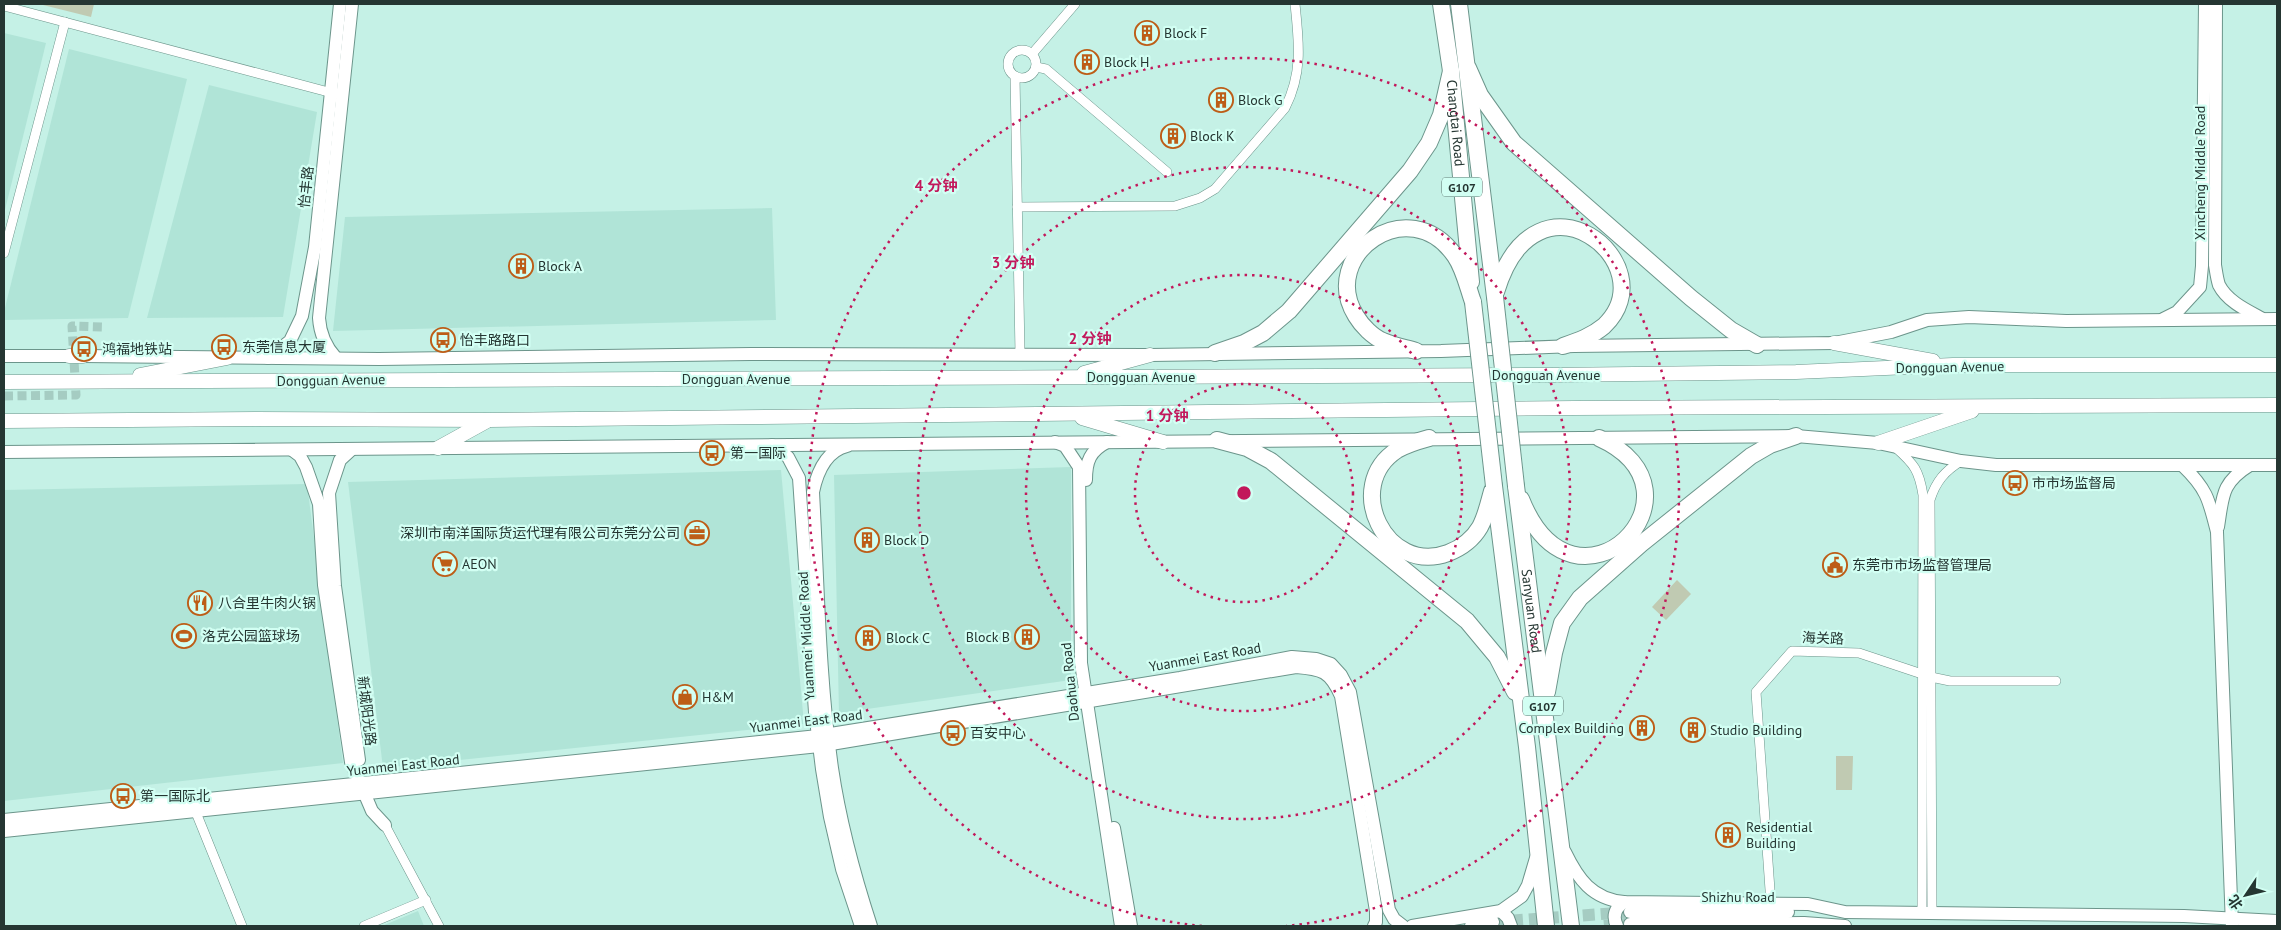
<svg xmlns="http://www.w3.org/2000/svg" width="2281" height="930" font-family="'PT Sans','Noto Sans SC',sans-serif">
  <rect width="100%" height="100%" fill="#c5f1e6"/>
  <g fill="#b0e4d7">
    <polygon points="4,33 46,43 4,214"/>
    <polygon points="69,49 187,79 128,318 4,320 4,312"/>
    <polygon points="209,85 317,112 283,317 147,318"/>
    <polygon points="772,208 776,320 333,331 345,217"/>
    <polygon points="1071,467 1071,680 839,713 834,475"/>
    <polygon points="781,470 804,724 383,768 348,482"/>
    <polygon points="307,484 343,763 4,801 4,490"/>
    <polygon points="418,911 424,926 382,926"/>
  </g>
  <g fill="#c0cab2">
    <polygon points="39,4 94,4 91,17"/>
    <polygon points="1677,580 1691,594 1666,620 1652,607"/>
    <polygon points="1836,756 1853,756 1852,790 1836,790"/>
  </g>
  <g fill="none" stroke-linecap="round" stroke-linejoin="round">
    <polyline stroke="#a5ccc2" stroke-width="9" stroke-dasharray="9 4.5" stroke-linecap="butt" points="4,396 76,395 72,326 105,327"/>
    <g stroke="#a5ccc2" stroke-width="12" stroke-dasharray="12 6" stroke-linecap="butt">
      <polyline points="1493,922 1630,912"/>
      <polyline points="1604,926 1626,924"/>
    </g>
    <defs>
      <g id="street">
        <polyline points="4,6 336,94"/>
        <circle cx="1022" cy="64" r="14"/>
        <polyline points="1032,54 1075,4"/>
        <polyline points="1036,67 1046,69 1167,172"/>
        <polyline points="1015,76 1020,354"/>
        <path d="M1017 207 1175 206 1200 198 1215 189 1285 108C1303 73 1299 42 1295 4"/>
        <polyline points="4,253 65,22"/>
        <path d="M1896 448C1914 464 1919 470 1923 495L1922 913"/>
        <polyline points="195,810 242,926"/>
        <polyline points="385,825 439,926"/>
        <polyline points="1771,904 1756,692 1792,651 1859,653 1931,677 1950,681 2056,681"/>
        <path d="M1932 914 1930 500C1936 481 1945 471 1961 461"/>
        <polyline points="364,926 426,900"/>
      </g>
      <g id="secondary">
        <path d="M2216 4 2215 265C2216 271 2217 279 2219 285 2227 301 2246 310 2261 318"/>
        <polyline points="2163,319 2177,312 2200,287 2202,266 2205,4"/>
        <polyline points="4,356 69,356"/>
        <polyline points="83,356 379,359 751,354 1150,355 1441,351 1574,346 1834,343 1891,332 1927,320 1969,317 2066,321 2277,319"/>
        <polyline points="268,358 290,341 302,316 315,247 340,4"/>
        <path d="M336 358C325 346 320 334 319 318L352 4"/>
        <polyline points="1055,442 1065,446 1079,467 1081,663 1121,926"/>
        <polyline points="772,445 788,457 799,478 815,712 822,769 830,817 842,869 861,926"/>
        <path d="M847 446C826 451 817 473 813 492 818 583 819 677 832 768 840 822 854 874 871 926"/>
        <polyline points="352,449 340,460 329,493 335,586 359,760"/>
        <polyline points="292,450 300,456 306,467 319,504 324,585 351,762 372,811 385,825"/>
        <polyline points="4,452 1796,436 1878,443 1961,461 1996,465 2277,465"/>
        <path d="M2183 466C2207 489 2209 500 2217 532L2232 926"/>
        <path d="M1086 480C1086 461 1090 451 1107 442"/>
        <path d="M2218 527C2223 496 2221 483 2250 465"/>
        <polyline points="4,820 818,736 1180,678 1292,657 1316,659 1331,664 1341,675 1350,692 1389,910 1394,919 1403,926"/>
        <polyline points="1114,828 1131,926"/>
        <path d="M4 831 819 746 1296 667C1322 669 1330 671 1341 696L1376 911V922L1374 926"/>
        <path d="M1565 852C1578 879 1592 899 1624 902L1808 904 1845 912 2184 916 2277 921"/>
        <polyline points="1501,911 1508,918 1511,926"/>
        <polyline points="1630,912 1788,912"/>
        <polyline points="1630,924 1804,923 1845,926"/>
        <polyline points="1412,926 1501,911 1522,896 1528,885 1536,858"/>
        <polyline points="1471,926 1493,922"/>
        <path d="M1617 926C1612 916 1615 908 1624 902"/>
      </g>
      <g id="primary">
        <polyline points="1834,343 1933,361"/>
        <polyline points="69,356 83,356"/>
        <polyline points="1084,373 1150,355"/>
        <polyline points="140,375 227,358"/>
        <polyline points="4,382 1550,375 1796,372 1953,365 2277,365"/>
        <polyline points="1082,418 1163,442"/>
        <polyline points="4,421 255,419 489,420 1575,408 2277,405"/>
        <polyline points="1878,443 1972,411"/>
        <polyline points="438,448 487,421"/>
      </g>
      <g id="highway">
        <path id="s1" d="M1441 4 1451 71 1471 282"/>
        <polyline points="1459,4 1495,297"/>
        <polyline points="1468,68 1480,95 1514,143 1691,298 1731,330 1757,345"/>
        <path d="M1496 292C1536 158 1669 264 1604 326 1592 336 1578 341 1563 346"/>
        <path d="M1416 351C1406 348 1394 346 1383 341 1373 337 1362 326 1356 316 1318 255 1409 190 1455 256 1464 269 1468 288 1473 302"/>
        <polyline points="1215,353 1244,343 1263,333 1289,311 1410,171 1429,143 1441,115 1451,71"/>
        <path d="M1429 438C1418 441 1407 444 1397 450 1342 486 1386 576 1448 553 1461 548 1473 539 1480 527 1486 516 1489 502 1492 491"/>
        <polyline points="1217,440 1247,448 1271,461 1467,621 1497,657 1515,692"/>
        <polyline points="1494,486 1527,747 1546,926"/>
        <path id="s2" d="M1516 486 1571 926"/>
        <path d="M1521 499C1575 635 1718 492 1599 438"/>
        <polyline points="1547,692 1554,653 1562,623 1580,598 1641,544 1751,456 1770,445 1796,436"/>
      </g>
    </defs>
    <use href="#street" stroke="#6c958b" stroke-width="10"/>
    <use href="#secondary" stroke="#6c958b" stroke-width="14"/>
    <use href="#primary" stroke="#6c958b" stroke-width="15"/>
    <use href="#highway" stroke="#6c958b" stroke-width="18"/>
    <use href="#street" stroke="#fff" stroke-width="9"/>
    <use href="#secondary" stroke="#fff" stroke-width="12"/>
    <use href="#primary" stroke="#fff" stroke-width="14"/>
    <use href="#highway" stroke="#fff" stroke-width="16"/>
    <defs>
      <g id="highway-bridge">
        <polyline points="1495,297 1516,486"/>
        <polyline points="1473,302 1494,486"/>
      </g>
    </defs>
    <use href="#highway-bridge" stroke="#6c958b" stroke-width="18" stroke-linecap="butt"/>
    <use href="#highway-bridge" stroke="#fff" stroke-width="16"/>
  </g>
  <g fill="none" stroke="#c2185b" stroke-width="2.5" stroke-dasharray="2.5 5">
    <circle cx="1244" cy="493" r="109"/>
    <circle cx="1244" cy="493" r="218"/>
    <circle cx="1244" cy="493" r="326"/>
    <path d="M1202 926A435 435 0 1 1 1286 926"/>
  </g>
  <defs>
    <symbol id="building-ring" viewBox="-11 -11 22 22"><circle r="9.5" fill="#d2fff3" stroke="#bd5d17" stroke-width="1.5"/><path d="M-4-6H4V6H1V3H-1V6H-4ZM-2.5-4.3h1.7v1.8h-1.7ZM.8-4.3h1.7v1.8H.8ZM-2.5-1h1.7V.8h-1.7ZM.8-1h1.7V.8H.8Z" fill="#bd5d17"/></symbol>
    <symbol id="bus-ring" viewBox="-11 -11 22 22"><circle r="9.5" fill="#d2fff3" stroke="#bd5d17" stroke-width="1.5"/><path d="M-5-6H5V4H4V6H2V4H-2V6H-4V4H-5ZM-3.5-4V0h7V-4ZM-3.5 1.2v1.5H-2V1.2ZM2 1.2v1.5H3.5V1.2Z" fill="#bd5d17"/></symbol>
    <symbol id="office-ring" viewBox="-11 -11 22 22"><circle r="9.5" fill="#d2fff3" stroke="#bd5d17" stroke-width="1.5"/><path d="M-6-3h4V-5.5h4V-3h4V5H-6ZM-1-4.5V-3h2v-1.5ZM-6 0V1H6V0Z" fill="#bd5d17"/></symbol>
    <symbol id="supermarket-ring" viewBox="-11 -11 22 22"><circle r="9.5" fill="#d2fff3" stroke="#bd5d17" stroke-width="1.5"/><path d="M-6-5.5h2.5l.6 2H6L4.5 2H-2.5L-4.4-4H-6ZM-1.5 3.2a1.3 1.3 0 1 0 .1 0ZM3 3.2a1.3 1.3 0 1 0 .1 0Z" fill="#bd5d17"/></symbol>
    <symbol id="civic-ring" viewBox="-11 -11 22 22"><circle r="9.5" fill="#d2fff3" stroke="#bd5d17" stroke-width="1.5"/><path d="M-.6-6.5H3V-4.5H.6V-3L4-1V1h2V6H-6V1h2V-1L-.6-3ZM-1.2 2.5V6h2.4V2.5Z" fill="#bd5d17"/></symbol>
    <symbol id="restaurant-ring" viewBox="-11 -11 22 22"><circle r="9.5" fill="#d2fff3" stroke="#bd5d17" stroke-width="1.5"/><path d="M-5-6h1v4h1v-4h1v4h1v-4h1v5L-1.5 .5V6h-2V.5L-5-1ZM5-6V6H3V1.5H1.5Q1.5-4 5-6Z" fill="#bd5d17"/></symbol>
    <symbol id="stadium-ring" viewBox="-11 -11 22 22"><circle r="9.5" fill="#d2fff3" stroke="#bd5d17" stroke-width="1.5"/><path d="M0-5a6.5 5 0 1 0 0 10a6.5 5 0 1 0 0-10ZM-3.5-1.8h7v3.6h-7Z" fill="#bd5d17"/></symbol>
    <symbol id="shop-ring" viewBox="-11 -11 22 22"><circle r="9.5" fill="#d2fff3" stroke="#bd5d17" stroke-width="1.5"/><path d="M-5-2.5h2.3a2.7 3.5 0 0 1 5.4 0H5L5.5 6h-11ZM-1.5-2.5h3a1.5 2.3 0 0 0-3 0Z" fill="#bd5d17"/></symbol>
  </defs>
  <g fill-rule="evenodd">
    <use href="#building-ring" x="1133" y="19" width="28" height="28"/>
    <use href="#building-ring" x="1073" y="48" width="28" height="28"/>
    <use href="#building-ring" x="1207" y="86" width="28" height="28"/>
    <use href="#building-ring" x="1159" y="122" width="28" height="28"/>
    <use href="#building-ring" x="507" y="252" width="28" height="28"/>
    <use href="#bus-ring" x="429" y="326" width="28" height="28"/>
    <use href="#bus-ring" x="210" y="333" width="28" height="28"/>
    <use href="#bus-ring" x="70" y="335" width="28" height="28"/>
    <use href="#bus-ring" x="698" y="439" width="28" height="28"/>
    <use href="#bus-ring" x="2001" y="469" width="28" height="28"/>
    <use href="#office-ring" x="683" y="519" width="28" height="28"/>
    <use href="#building-ring" x="853" y="526" width="28" height="28"/>
    <use href="#supermarket-ring" x="431" y="550" width="28" height="28"/>
    <use href="#civic-ring" x="1821" y="551" width="28" height="28"/>
    <use href="#restaurant-ring" x="186" y="589" width="28" height="28"/>
    <use href="#stadium-ring" x="170" y="622" width="28" height="28"/>
    <use href="#building-ring" x="1013" y="623" width="28" height="28"/>
    <use href="#building-ring" x="854" y="624" width="28" height="28"/>
    <use href="#shop-ring" x="671" y="683" width="28" height="28"/>
    <use href="#building-ring" x="1628" y="714" width="28" height="28"/>
    <use href="#building-ring" x="1679" y="716" width="28" height="28"/>
    <use href="#bus-ring" x="939" y="719" width="28" height="28"/>
    <use href="#bus-ring" x="109" y="782" width="28" height="28"/>
    <use href="#building-ring" x="1714" y="821" width="28" height="28"/>
  </g>
  <g text-anchor="middle" dominant-baseline="central" stroke-width="4.5" stroke-linejoin="round" paint-order="stroke">
    <g fill="#d2fff3" stroke="#59726c" stroke-width="1">
      <rect x="1442" y="177.5" width="40" height="19" rx="4"/>
      <rect x="1523" y="696.5" width="40" height="19" rx="4"/>
    </g>
    <g font-size="12" font-weight="bold" fill="#253632">
      <text x="1462" y="187">G107</text>
      <text x="1543" y="706">G107</text>
    </g>
    <g font-size="14" fill="#253632" stroke="#d2fff3" text-anchor="start">
      <text x="1164" y="33">Block F</text>
      <text x="1104" y="62">Block H</text>
      <text x="1238" y="100">Block G</text>
      <text x="1190" y="136">Block K</text>
      <text x="538" y="266">Block A</text>
      <text x="460" y="340">怡丰路路口</text>
      <text x="242" y="347">东莞信息大厦</text>
      <text x="102" y="349">鸿福地铁站</text>
      <text x="730" y="453">第一国际</text>
      <text x="2032" y="483">市市场监督局</text>
      <text x="680" y="533" text-anchor="end">深圳市南洋国际货运代理有限公司东莞分公司</text>
      <text x="884" y="540">Block D</text>
      <text x="462" y="564">AEON</text>
      <text x="1852" y="565">东莞市市场监督管理局</text>
      <text x="218" y="603">八合里牛肉火锅</text>
      <text x="202" y="636">洛克公园篮球场</text>
      <text x="1010" y="637" text-anchor="end">Block B</text>
      <text x="886" y="638">Block C</text>
      <text x="702" y="697">H&amp;M</text>
      <text x="1624" y="728" text-anchor="end">Complex Building</text>
      <text x="1710" y="730">Studio Building</text>
      <text x="970" y="733">百安中心</text>
      <text x="140" y="796">第一国际北</text>
      <text x="1746" y="827">Residential<tspan x="1746" dy="16">Building</tspan></text>
    </g>
    <g font-size="14" fill="#253632" stroke="#d2fff3">
      <text stroke="none"><textPath href="#s1" startOffset="120">Changtai Road</textPath></text>
      <text transform="translate(2200 173) rotate(-90)">Xincheng Middle Road</text>
      <text transform="translate(306 187) rotate(-84)">怡丰路</text>
      <text transform="translate(1950 367) rotate(-1)">Dongguan Avenue</text>
      <text x="1546" y="375">Dongguan Avenue</text>
      <text x="1141" y="377">Dongguan Avenue</text>
      <text x="736" y="379">Dongguan Avenue</text>
      <text transform="translate(331 380) rotate(-1)">Dongguan Avenue</text>
      <text stroke="none"><textPath href="#s2" startOffset="126">Sanyuan Road</textPath></text>
      <text transform="translate(806 636) rotate(-93)">Yuanmei Middle Road</text>
      <text transform="translate(1823 638) rotate(2)">海关路</text>
      <text transform="translate(1205 657) rotate(-10)">Yuanmei East Road</text>
      <text transform="translate(1070 682) rotate(-96)">Daohua Road</text>
      <text transform="translate(367 711) rotate(83)">新城阳光路</text>
      <text transform="translate(806 721) rotate(-7)">Yuanmei East Road</text>
      <text transform="translate(403 765) rotate(-6)">Yuanmei East Road</text>
      <text x="1738" y="897">Shizhu Road</text>
    </g>
  </g>
  <circle cx="1244" cy="493" r="8" fill="#c2185b" stroke="#d2fff3" stroke-width="2.5"/>
  <g font-size="15" text-anchor="middle" font-weight="bold" fill="#c2185b" stroke="#d2fff3" stroke-width="4.5" stroke-linejoin="round" paint-order="stroke">
    <text x="936" y="191">4 分钟</text>
    <text x="1013" y="268">3 分钟</text>
    <text x="1090" y="344">2 分钟</text>
    <text x="1167" y="421">1 分钟</text>
  </g>
  <rect width="2281" height="930" fill="none" stroke="#253632" stroke-width="10"/>
  <g transform="translate(2246 895) rotate(235)" stroke="#d2fff3" stroke-width="4" paint-order="stroke">
  <path d="M0-4L9 19L0 12L-9 19Z" fill="#253632"/>
  <text y="-8" font-size="14" font-weight="bold" text-anchor="middle" fill="#253632">北</text>
  </g>
</svg>
